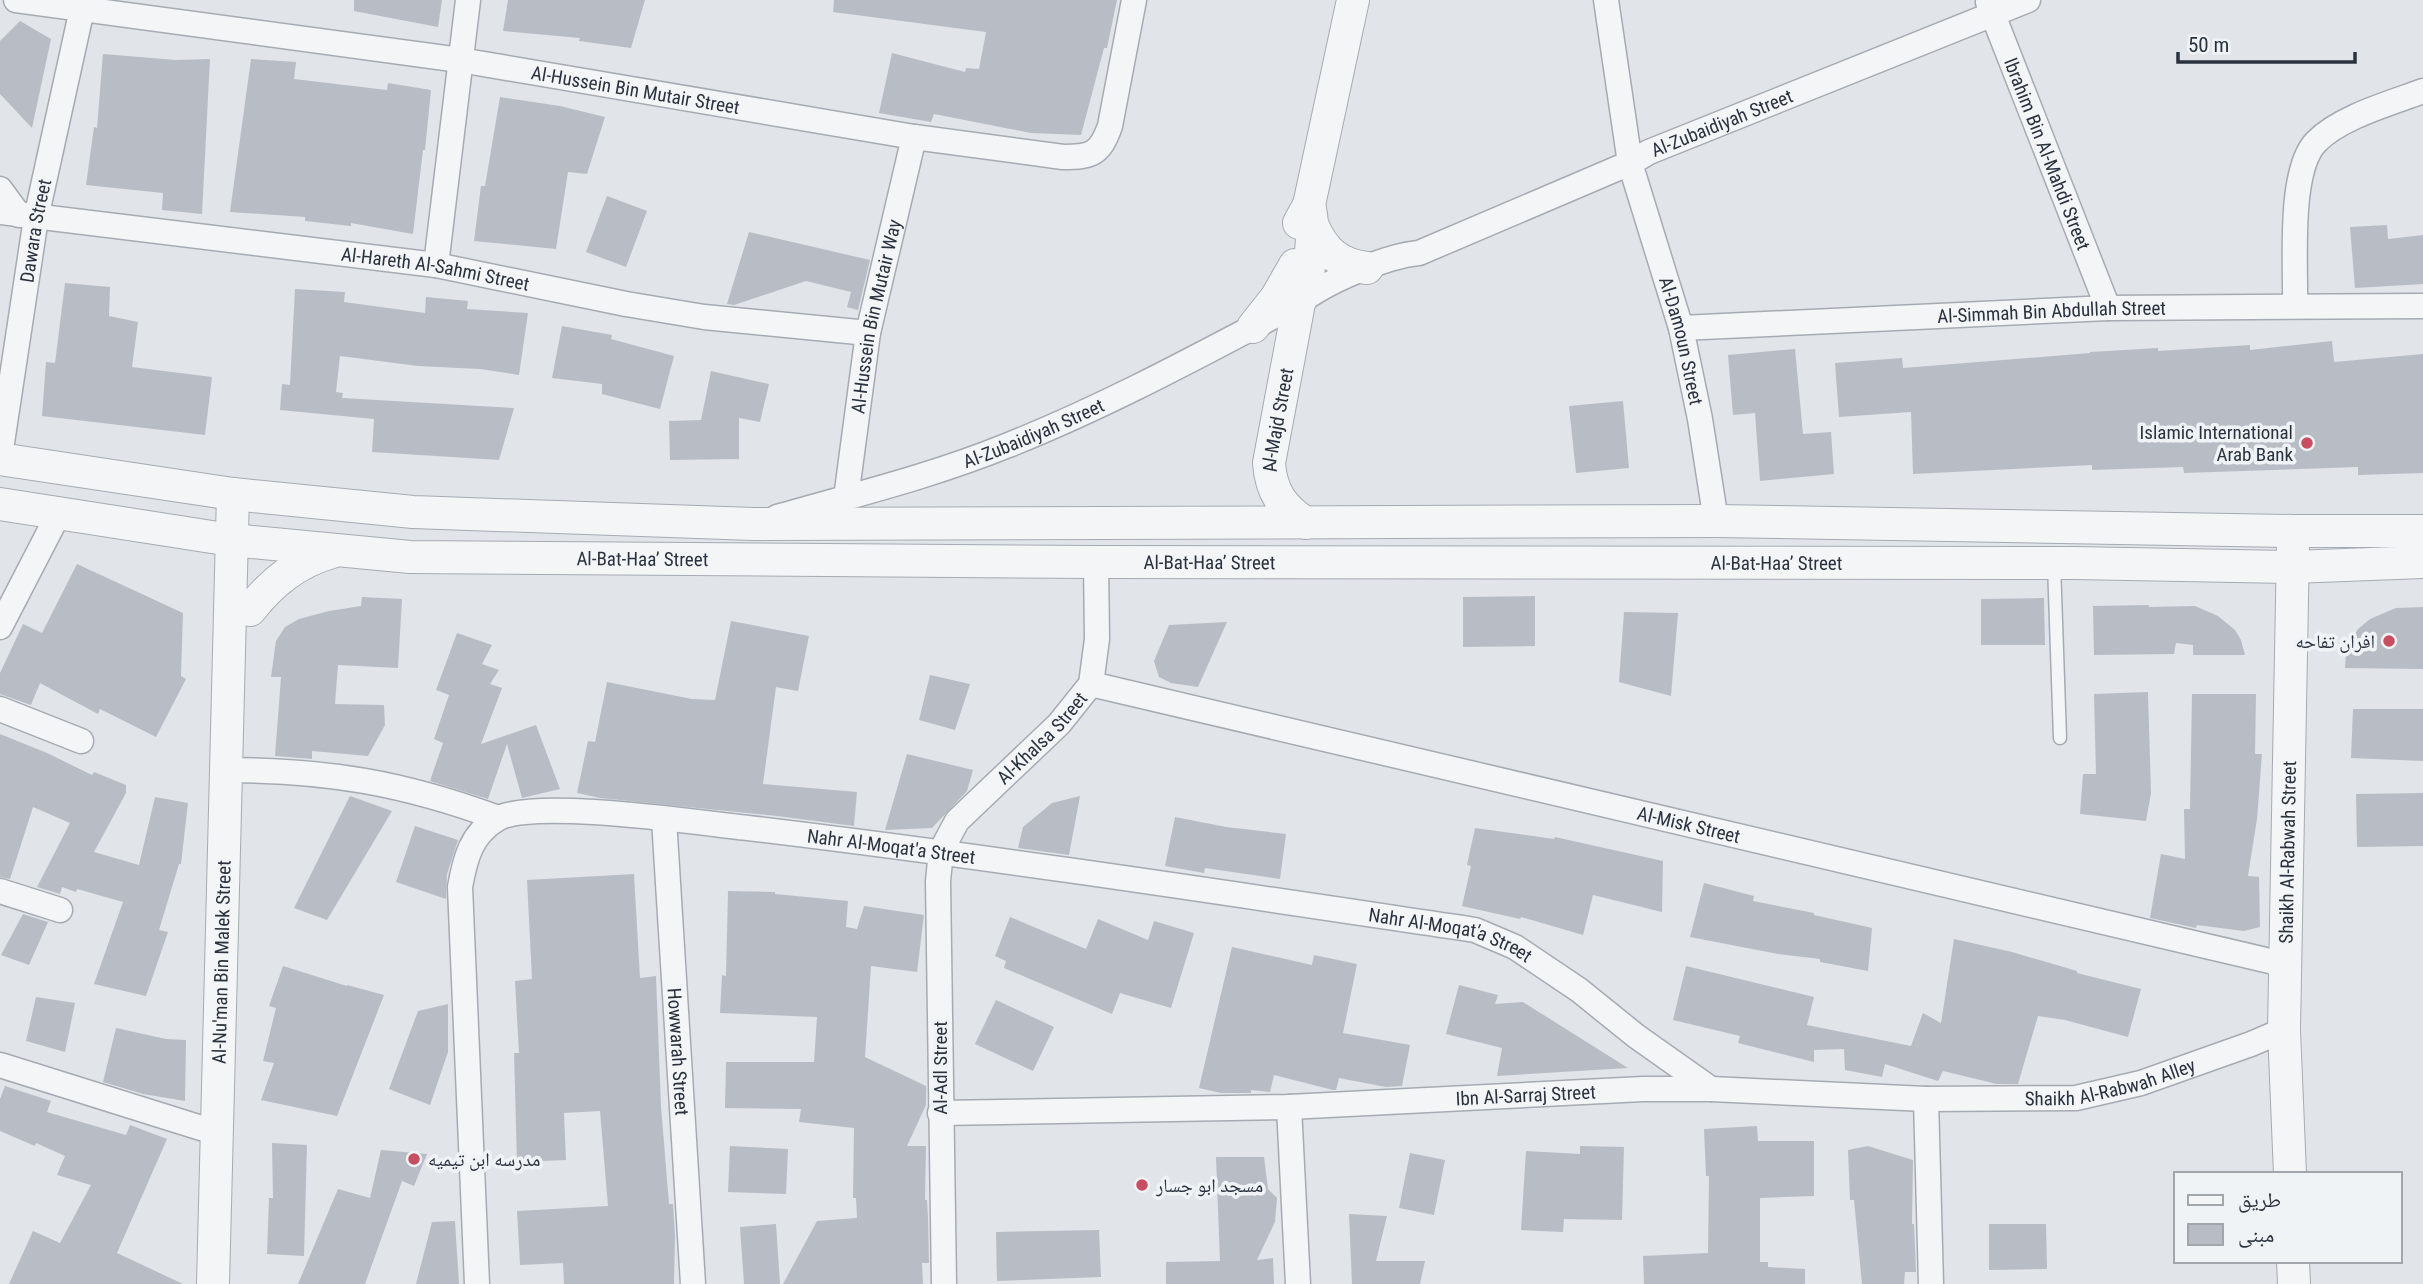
<svg xmlns="http://www.w3.org/2000/svg" width="2423" height="1284" font-family="'Roboto Condensed','Noto Naskh Arabic',sans-serif">
  <rect width="100%" height="100%" fill="#e1e4e9"/>
  <g fill="#b8bdc5">
    <polygon points="354,0 442,0 438,27 354,11"/>
    <polygon points="508,0 645,0 631,48 579,41 580,38 503,31"/>
    <polygon points="834,0 1117,0 1107,48 1104,48 1081,135 1031,133 934,114 931,122 879,113 892,53 965,72 966,68 979,69 986,32 833,12"/>
    <polygon points="20,21 51,39 32,128 0,94 0,41"/>
    <polygon points="103,54 176,60 210,59 202,214 162,210 163,193 86,185 94,127 97,128"/>
    <polygon points="251,59 296,62 294,79 387,90 388,83 431,90 425,150 423,150 413,234 351,223 351,226 305,221 305,217 230,212"/>
    <polygon points="500,97 560,106 605,117 587,174 568,172 556,249 474,241 481,186 485,186"/>
    <polygon points="607,196 647,211 626,267 586,252"/>
    <polygon points="2387,225 2388,239 2423,235 2423,284 2355,288 2350,227"/>
    <polygon points="749,232 870,260 858,310 847,307 851,292 806,281 734,305 727,304"/>
    <polygon points="65,283 110,287 109,316 138,322 132,367 212,377 205,435 42,416 46,362 55,363"/>
    <polygon points="295,289 345,292 344,302 425,313 426,297 468,301 467,309 528,313 519,375 480,369 418,366 340,356 336,392 343,393 342,398 514,408 499,460 372,452 374,419 280,410 282,384 290,385"/>
    <polygon points="562,326 612,335 611,339 674,356 660,409 602,394 602,384 552,378"/>
    <polygon points="2332,341 2334,362 2423,354 2423,473 2358,475 2358,467 2184,473 2183,467 2092,470 2092,465 1913,474 1911,412 1839,417 1835,363 1902,358 1903,368 2090,353 2090,352 2158,348 2158,351 2250,345 2250,350"/>
    <polygon points="1795,349 1803,434 1831,432 1834,474 1760,481 1755,413 1733,415 1728,355"/>
    <polygon points="711,371 769,384 760,422 739,418 739,459 670,460 669,421 701,420"/>
    <polygon points="1623,401 1629,468 1576,473 1569,406"/>
    <polygon points="77,564 183,613 181,676 186,679 156,737 100,709 98,714 40,683 31,705 0,694 0,673 23,624 42,633"/>
    <polygon points="1535,596 1535,646 1463,647 1463,597"/>
    <polygon points="362,597 402,599 398,668 338,665 335,704 384,705 385,725 368,756 312,751 312,759 275,756 281,677 271,677 276,641 285,627 299,619 329,611 361,606"/>
    <polygon points="2044,598 2045,645 1981,645 1981,599"/>
    <polygon points="2149,605 2149,607 2195,606 2218,616 2235,630 2241,640 2245,655 2193,655 2193,645 2176,643 2174,654 2094,655 2093,606"/>
    <polygon points="2423,607 2423,669 2345,668 2346,652 2350,642 2358,629 2370,619 2396,608"/>
    <polygon points="1624,612 1678,613 1671,696 1619,682"/>
    <polygon points="731,621 809,636 798,691 776,687 763,784 857,792 854,826 777,816 600,798 577,793 588,741 595,742 607,682 692,699 715,700"/>
    <polygon points="1227,622 1198,687 1171,683 1159,677 1154,661 1169,625"/>
    <polygon points="457,633 492,645 482,664 499,670 490,684 502,688 481,744 536,725 560,789 522,798 507,744 488,799 430,781 443,743 434,739 449,695 436,690"/>
    <polygon points="930,675 970,684 955,730 919,720"/>
    <polygon points="2148,692 2151,793 2146,821 2080,814 2083,774 2096,774 2094,694"/>
    <polygon points="2192,694 2256,694 2255,754 2262,754 2257,819 2248,876 2259,877 2260,927 2244,931 2197,925 2196,928 2150,918 2161,854 2185,859 2184,809 2190,809"/>
    <polygon points="2353,709 2423,709 2423,761 2351,758"/>
    <polygon points="0,734 47,753 92,775 94,772 126,785 126,793 94,852 139,865 155,797 188,803 181,864 179,864 159,930 168,932 146,996 94,984 123,902 77,889 76,892 62,887 60,894 37,887 70,823 33,807 10,879 0,877"/>
    <polygon points="907,754 973,770 967,791 932,828 885,830"/>
    <polygon points="2423,793 2423,846 2357,847 2356,794"/>
    <polygon points="350,796 392,811 327,920 294,908"/>
    <polygon points="1080,796 1069,855 1018,848 1023,827 1052,803"/>
    <polygon points="1175,817 1226,827 1286,834 1280,879 1205,868 1204,873 1165,866"/>
    <polygon points="415,826 458,840 447,874 446,899 396,882"/>
    <polygon points="1475,828 1554,839 1555,837 1663,861 1662,912 1593,895 1583,935 1521,917 1520,919 1462,906 1471,866 1467,865"/>
    <polygon points="634,874 640,978 656,976 661,1106 669,1204 673,1204 675,1235 674,1284 564,1284 563,1263 520,1265 517,1211 608,1206 600,1111 564,1113 566,1160 517,1162 514,1053 519,1053 515,981 532,979 527,880"/>
    <polygon points="1704,883 1754,896 1753,901 1814,913 1814,915 1872,928 1868,971 1820,962 1820,959 1778,954 1690,937"/>
    <polygon points="728,891 775,892 775,894 848,901 846,927 857,929 864,906 924,915 917,972 871,966 865,1057 926,1086 926,1105 907,1146 926,1146 925,1200 927,1200 928,1218 929,1263 922,1263 923,1284 783,1284 817,1221 857,1218 856,1198 853,1198 854,1128 799,1122 801,1109 725,1108 726,1062 814,1062 817,1017 720,1013 722,975 726,976"/>
    <polygon points="23,914 48,922 29,965 1,955"/>
    <polygon points="1010,917 1086,949 1098,919 1148,940 1154,921 1194,933 1171,1008 1120,993 1112,1014 1004,968 1006,961 995,956"/>
    <polygon points="1954,939 2012,952 2077,971 2077,973 2141,989 2128,1037 2065,1020 2038,1016 2018,1084 1997,1084 1943,1071 1938,1081 1885,1064 1882,1077 1845,1070 1844,1049 1814,1050 1814,1062 1738,1043 1740,1036 1673,1020 1686,966 1814,997 1807,1025 1911,1046 1923,1013 1941,1023"/>
    <polygon points="1232,947 1312,965 1314,955 1357,964 1343,1033 1410,1045 1402,1086 1386,1087 1339,1078 1336,1090 1333,1090 1274,1075 1270,1092 1251,1090 1251,1093 1221,1093 1199,1088"/>
    <polygon points="283,966 347,986 347,985 384,995 337,1116 261,1100 274,1063 263,1061 276,1008 269,1006"/>
    <polygon points="1459,985 1498,995 1495,1004 1523,1002 1628,1068 1497,1076 1502,1048 1446,1034"/>
    <polygon points="36,997 75,1003 65,1052 26,1041"/>
    <polygon points="996,1000 1054,1027 1033,1071 975,1044"/>
    <polygon points="448,1004 448,1052 430,1105 389,1089 418,1011"/>
    <polygon points="116,1028 166,1039 186,1040 185,1101 143,1094 103,1082"/>
    <polygon points="5,1086 51,1101 47,1112 126,1135 130,1125 167,1139 117,1253 183,1284 9,1284 33,1231 60,1243 91,1185 57,1175 65,1156 36,1143 35,1146 0,1131 0,1099"/>
    <polygon points="1757,1126 1758,1141 1814,1141 1814,1196 1760,1198 1760,1262 1768,1262 1768,1267 1805,1269 1805,1284 1644,1284 1643,1256 1708,1253 1709,1176 1706,1176 1704,1129"/>
    <polygon points="272,1143 307,1145 304,1256 267,1254 269,1198 273,1198"/>
    <polygon points="730,1146 788,1149 786,1194 728,1192"/>
    <polygon points="1580,1146 1624,1147 1622,1220 1564,1219 1563,1232 1521,1230 1526,1151 1580,1154"/>
    <polygon points="1868,1146 1913,1160 1912,1224 1914,1224 1916,1272 1905,1272 1904,1284 1862,1284 1854,1200 1850,1200 1848,1150"/>
    <polygon points="381,1150 427,1154 414,1186 402,1181 365,1284 298,1284 338,1189 370,1198"/>
    <polygon points="1410,1153 1445,1160 1434,1215 1399,1208"/>
    <polygon points="1216,1157 1264,1157 1268,1189 1277,1198 1275,1222 1257,1260 1273,1258 1274,1284 1166,1284 1166,1262 1220,1261"/>
    <polygon points="1349,1214 1387,1216 1376,1261 1425,1261 1420,1284 1352,1284"/>
    <polygon points="455,1221 459,1284 416,1284 432,1222"/>
    <polygon points="776,1224 780,1284 744,1284 740,1227"/>
    <polygon points="1989,1224 2046,1224 2047,1269 1989,1270"/>
    <polygon points="1099,1230 1101,1277 997,1281 996,1232"/>
  </g>
  <g fill="none" stroke-linecap="round" stroke-linejoin="round">
    <defs>
      <polyline id="service" points="2054,564 2060,738"/>
      <g id="minor">
        <path id="s1" d="M16 0 460 60 914 137 1063 157C1092 157 1100 154 1110 126L1134 0"/>
        <path id="s2" d="M1606 0 1630 163 1681 328 1700 419 1716 521"/>
        <path id="s3" d="M1988 2 2108 308"/>
        <polyline points="0,189 19,215"/>
        <path id="s4" d="M0 212 436 265 626 304 704 317 868 333"/>
        <polyline points="436,265 468,0"/>
        <path d="M2295 305C2296 265 2288 171 2316 142 2340 117 2391 103 2423 91"/>
        <path id="s5" d="M1681 328 2108 308 2423 306"/>
        <path id="s6" d="M0 456 36 218 82 9"/>
        <path id="s7" d="M846 498 868 333 914 137"/>
        <path id="s8" d="M777 517C854 495 932 476 1006 446 1107 406 1202 354 1299 303 1325 282 1386 256 1419 253L1630 163 1649 152 2028 0"/>
        <polyline points="0,627 59,513"/>
        <path id="s9" d="M1091 684 2287 965"/>
        <polyline points="0,709 81,741"/>
        <path d="M225 770C327 770 403 783 498 818"/>
        <path id="s10" d="M664 819 693 1284"/>
        <polyline points="0,891 60,910"/>
        <polyline points="0,1065 217,1133"/>
        <path id="s11" d="M1926 1099 2076 1098 2141 1083 2251 1044 2284 1030"/>
        <polyline points="1289,1107 1298,1284"/>
        <path id="s12" d="M940 1113 1289 1107 1643 1089H1711L1926 1099 1931 1284"/>
        <path id="s13" d="M477 1284 460 887C465 859 471 834 497 819 533 798 700 823 748 828 991 857 1233 894 1475 930L1515 947 1579 990 1636 1036 1711 1089"/>
        <path id="s14" d="M944 1284 938 881 941 851 957 821 1059 724 1091 684 1097 639 1096 562"/>
      </g>
      <g id="tertiary">
        <polyline points="1299,223 1309,205 1353,0"/>
        <path d="M1313 226C1324 252 1340 265 1367 268"/>
        <polyline points="1253,327 1276,298 1295,265"/>
        <polyline points="0,459 233,494 413,512 753,524 1716,521 2294,531 2423,531"/>
        <path id="s15" d="M0 504 231 540 410 557 1096 562 2074 563 2293 567 2423 562"/>
        <path id="s16" d="M1306 523C1282 508 1271 491 1269 463L1299 303C1310 280 1316 229 1309 205"/>
        <path d="M250 610C272 582 297 562 332 552"/>
        <path id="s17" d="M2290 1174 2284 1030 2293 545"/>
        <polyline points="2293,1261 2294,1284"/>
        <path id="s18" d="M213 1284 233 494"/>
      </g>
    </defs>
    <use href="#service" stroke="#a6abb3" stroke-width="15"/>
    <use href="#minor" stroke="#a6abb3" stroke-width="27"/>
    <use href="#tertiary" stroke="#a6abb3" stroke-width="34"/>
    <use href="#service" stroke="#f3f5f7" stroke-width="12"/>
    <use href="#minor" stroke="#f3f5f7" stroke-width="24"/>
    <use href="#tertiary" stroke="#f3f5f7" stroke-width="32"/>
  </g>
  <g fill="#c64e60" stroke="#f0f3f6" stroke-width="2.5">
    <circle cx="2307" cy="443" r="7"/>
    <circle cx="2389" cy="641" r="7"/>
    <circle cx="414" cy="1159" r="7"/>
    <circle cx="1142" cy="1185" r="7"/>
  </g>
  <g text-anchor="middle" dominant-baseline="central" stroke-width="7" stroke-linejoin="round" paint-order="stroke">
    <g font-size="19" fill="#2a323f" stroke="#f0f3f6">
      <text stroke="none"><textPath href="#s1" startOffset="626">Al-Hussein Bin Mutair Street</textPath></text>
      <text stroke="none"><textPath href="#s8" startOffset="1027">Al-Zubaidiyah Street</textPath></text>
      <text stroke="none"><textPath href="#s3" startOffset="163">Ibrahim Bin Al-Mahdi Street</textPath></text>
      <text stroke="none"><textPath href="#s6" startOffset="228">Dawara Street</textPath></text>
      <text stroke="none"><textPath href="#s4" startOffset="439">Al-Hareth Al-Sahmi Street</textPath></text>
      <text stroke="none"><textPath href="#s5" startOffset="371">Al-Simmah Bin Abdullah Street</textPath></text>
      <text stroke="none"><textPath href="#s7" startOffset="184">Al-Hussein Bin Mutair Way</textPath></text>
      <text stroke="none"><textPath href="#s2" startOffset="350">Al-Damoun Street</textPath></text>
      <text stroke="none"><textPath href="#s16" startOffset="117">Al-Majd Street</textPath></text>
      <text stroke="none"><textPath href="#s8" startOffset="270">Al-Zubaidiyah Street</textPath></text>
      <text stroke="none"><textPath href="#s15" startOffset="646">Al-Bat-Haa’ Street</textPath></text>
      <text stroke="none"><textPath href="#s15" startOffset="1780">Al-Bat-Haa’ Street</textPath></text>
      <text stroke="none"><textPath href="#s15" startOffset="1213">Al-Bat-Haa’ Street</textPath></text>
      <text stroke="none"><textPath href="#s14" startOffset="586">Al-Khalsa Street</textPath></text>
      <text stroke="none"><textPath href="#s9" startOffset="614">Al-Misk Street</textPath></text>
      <text stroke="none"><textPath href="#s13" startOffset="875">Nahr Al-Moqat'a Street</textPath></text>
      <text stroke="none"><textPath href="#s17" startOffset="322">Shaikh Al-Rabwah Street</textPath></text>
      <text stroke="none"><textPath href="#s13" startOffset="1442">Nahr Al-Moqat'a Street</textPath></text>
      <text stroke="none"><textPath href="#s18" startOffset="322">Al-Nu'man Bin Malek Street</textPath></text>
      <text stroke="none"><textPath href="#s10" startOffset="233">Howwarah Street</textPath></text>
      <text transform="translate(940 1068) rotate(-90)">Al-Adl Street</text>
      <text stroke="none"><textPath href="#s11" startOffset="186">Shaikh Al-Rabwah Alley</textPath></text>
      <text stroke="none"><textPath href="#s12" startOffset="586">Ibn Al-Sarraj Street</textPath></text>
    </g>
    <g font-size="19" fill="#2a323f" stroke="#f0f3f6" text-anchor="end">
      <text x="2293" y="432">Islamic International<tspan x="2293" dy="22">Arab Bank</tspan></text>
      <text x="2375" y="641">افران تفاحه</text>
      <text x="428" y="1159" text-anchor="start">مدرسه ابن تيميه</text>
      <text x="1156" y="1185" text-anchor="start">مسجد ابو جسار</text>
    </g>
  </g>
  <rect x="2174" y="1172" width="228" height="91" fill="#f0f3f6" stroke="#a1a6ad" stroke-width="2"/>
  <rect x="2188" y="1195" width="35" height="10" fill="#f3f5f7" stroke="#a1a6ad" stroke-width="2"/>
  <text x="2238" y="1207" font-size="21" fill="#2a323f">طريق</text>
  <rect x="2188" y="1224" width="35" height="21" fill="#b8bdc5" stroke="#a1a6ad" stroke-width="2"/>
  <text x="2238" y="1242" font-size="21" fill="#2a323f">مبنى</text>
  <path d="M2178 52v10h177v-10" fill="none" stroke="#2a323f" stroke-width="3.5"/>
  <text x="2188" y="52" font-size="21" fill="#2a323f" stroke="#f0f3f6" stroke-width="5" paint-order="stroke">50 m</text>
</svg>
